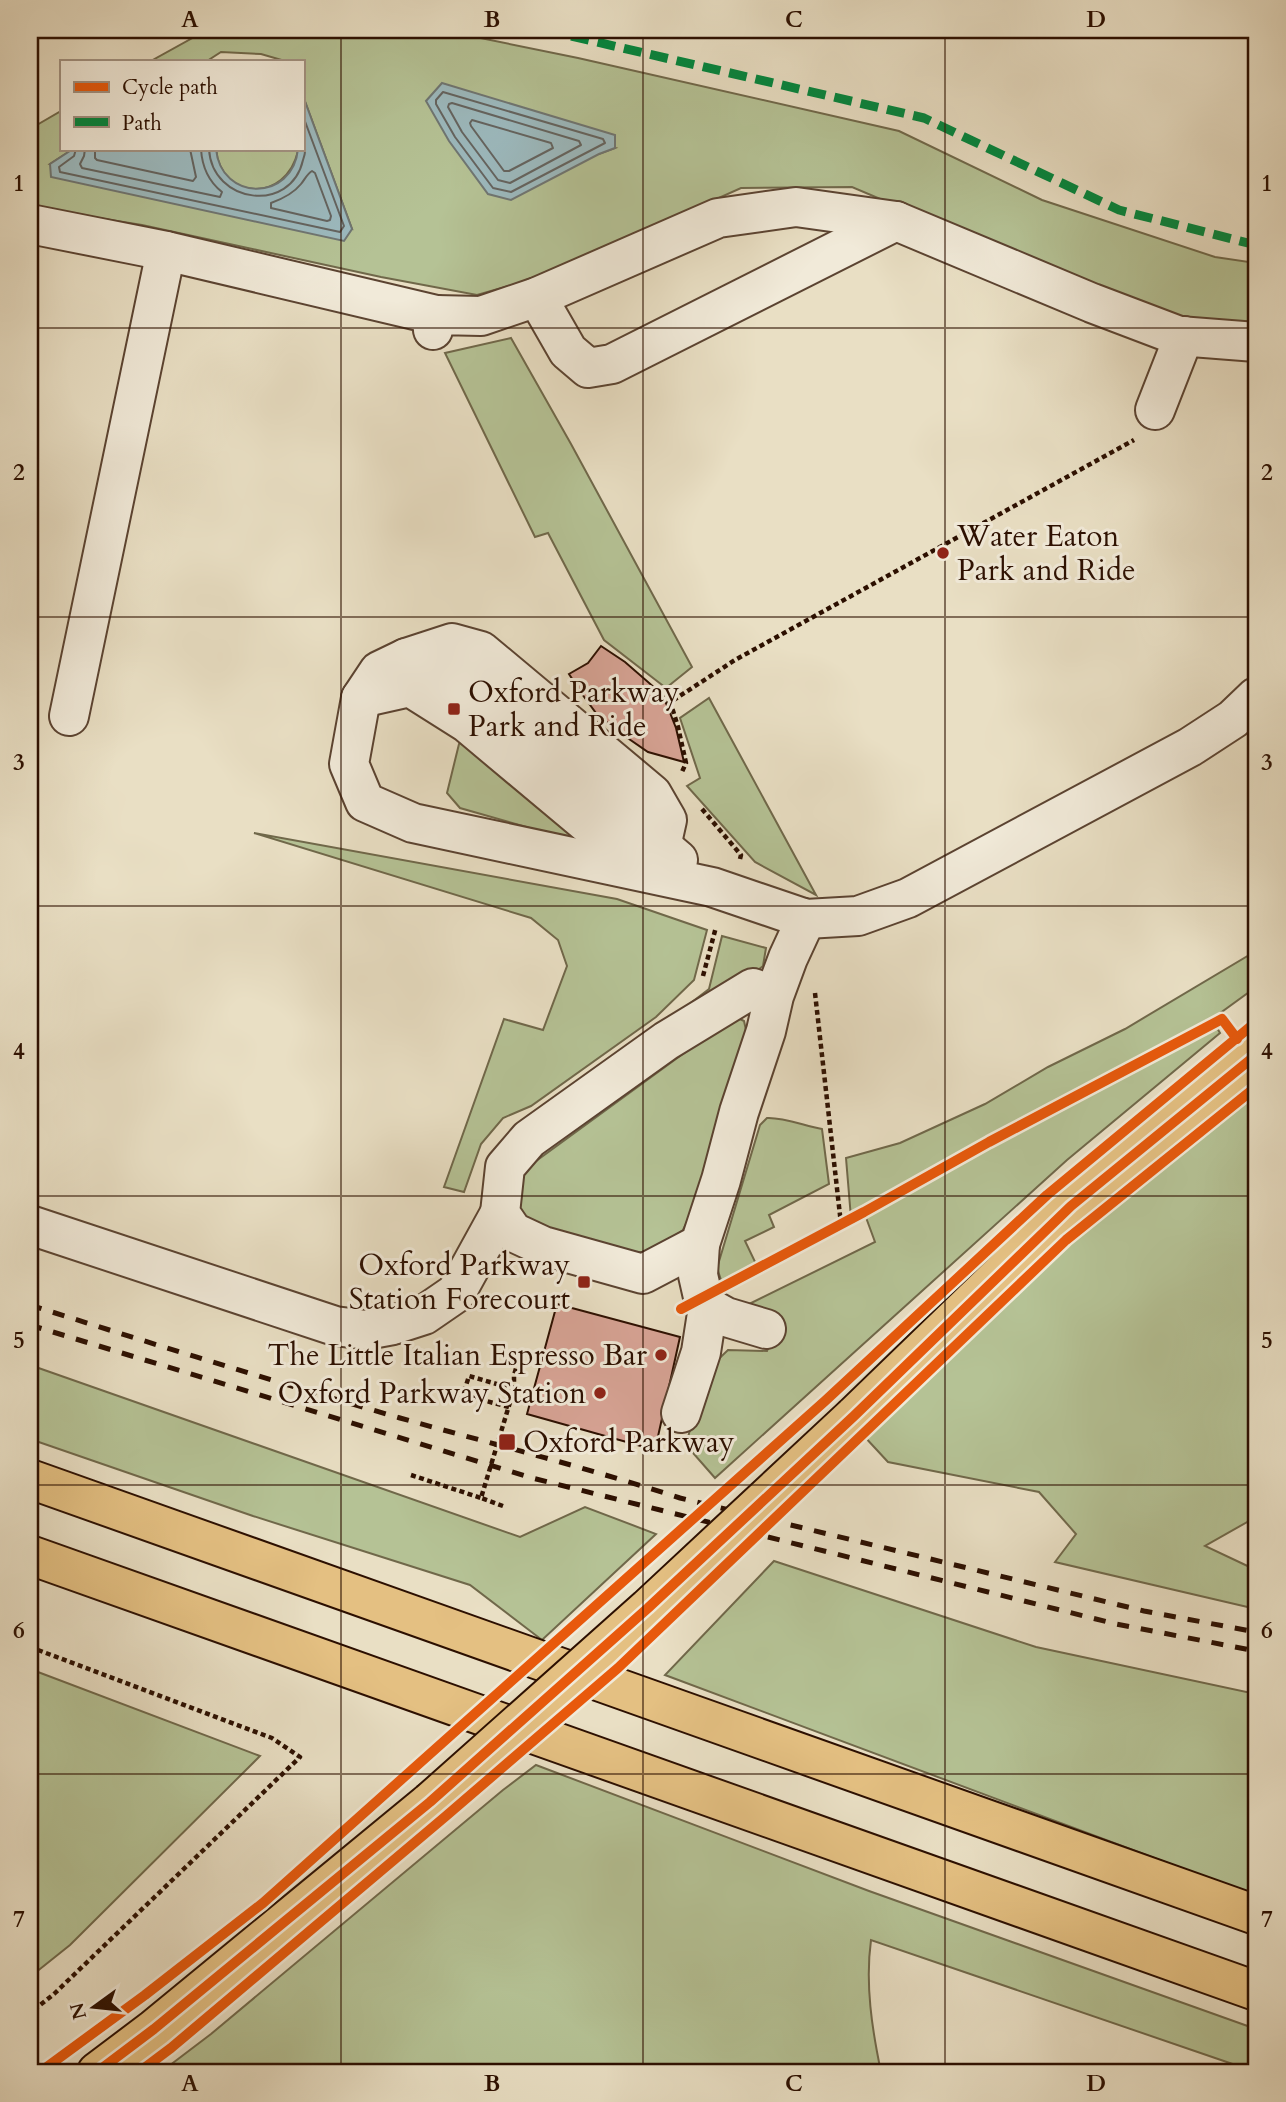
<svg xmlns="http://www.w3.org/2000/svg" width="1286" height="2102" font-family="Cardo,serif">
  <rect width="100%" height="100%" fill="#e9dfc4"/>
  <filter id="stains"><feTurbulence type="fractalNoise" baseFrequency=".00286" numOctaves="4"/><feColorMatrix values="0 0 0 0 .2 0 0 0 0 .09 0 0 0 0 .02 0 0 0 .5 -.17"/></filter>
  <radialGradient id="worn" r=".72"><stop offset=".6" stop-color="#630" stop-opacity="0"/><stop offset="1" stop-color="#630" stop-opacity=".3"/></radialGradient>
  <g fill="#b5c295" stroke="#70684a" stroke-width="2" fill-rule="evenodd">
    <path d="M207 30H441L578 58 899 131 1042 200 1215 257 1256 263V327L1182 322 975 239 852 187 741 188 544 276 477 295 381 277 142 225 30 207V129L61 111V149H73L50 164 352 229 303 96V61H285L261 54 221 52 207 61H151ZM426 101 615 148 599 154Z"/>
    <path d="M216 149H298V151C286 203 221 201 216 149Z"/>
    <polygon points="511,338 571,444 692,667 666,688 604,640 548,533 535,537 445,353"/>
    <polygon points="709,698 816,895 755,862 687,786 700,778 680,718"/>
    <polygon points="466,737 577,832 579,842 460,808 447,793 459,744"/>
    <polygon points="254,833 617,899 707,930 694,980 656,1017 531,1106 503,1118 481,1144 464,1192 444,1187 504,1019 543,1030 567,966 558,940 531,918"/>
    <polygon points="722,936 766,948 763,966 753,974 675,1015 709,989"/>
    <polygon points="1256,951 1256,987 1212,1019 1220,1033 1067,1160 715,1478 686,1445 705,1372 728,1350 767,1351 778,1321 745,1306 875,1242 864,1212 851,1218 846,1158 900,1143 985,1104 1048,1067 1125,1029"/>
    <polygon points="738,1018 744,1021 746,1030 697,1201 683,1230 655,1250 622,1255 537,1230 518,1211 518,1182 532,1164 728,1021"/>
    <polygon points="1256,1087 1256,1517 1205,1546 1256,1570 1256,1609 1055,1562 1076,1534 1039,1492 888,1462 863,1435 1066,1240"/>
    <path d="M767 1118C783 1117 805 1126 822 1129L829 1184 769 1215 774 1227 745 1241 758 1268 723 1286 717 1268 760 1125Z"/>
    <polygon points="30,1365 520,1537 585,1507 656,1534 542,1640 470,1585 253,1516 30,1439"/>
    <polygon points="774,1561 1036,1647 1256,1694 1256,1896 665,1675"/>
    <polygon points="30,1669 260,1756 70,1945 30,1977"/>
    <path d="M536 1765 869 1891 1256 2029V2072L871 1940C865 1984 872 2029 881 2072H161L211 2034 503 1790Z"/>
  </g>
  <g fill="#9cbabf" stroke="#6f7673" stroke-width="2">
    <polygon points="442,83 615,135 615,148 599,154 511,200 488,194 449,141 426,101"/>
    <path d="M303 96 352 229 344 241 51 177 50 164 73 149H216C221 202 293 202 298 149H303Z"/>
  </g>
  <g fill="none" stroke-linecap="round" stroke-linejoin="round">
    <g stroke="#646460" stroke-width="2">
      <polygon points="443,92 603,139 605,143 511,192 493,188 455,137 436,104 436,100"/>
      <polygon points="452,103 579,141 581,145 510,183 498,180 462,132 448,107 449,104"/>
      <polygon points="472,120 551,143 553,148 509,171 504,171 471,126 470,123"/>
      <polyline points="76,149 74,156 59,167 60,172 340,232 344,226 303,116"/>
      <path d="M85 149 84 156 80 164 82 168 220 197 222 192C208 181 202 166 201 149"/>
      <polyline points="95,149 95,158 97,160 193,181 196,177 190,149"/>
      <path d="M209 149C212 204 291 214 303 160 305 154 306 151 303 145"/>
      <path d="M312 171 315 173 331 216 330 220 327 221 271 208V203C282 199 293 194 301 184 305 179 307 174 312 171Z"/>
    </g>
  </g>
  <g fill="#d8a496" stroke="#2c0f00" stroke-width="2">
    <polygon points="601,646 625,662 663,695 676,728 684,762 648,752 616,730 596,713 582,694 569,674 588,663"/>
    <polygon points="557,1304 680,1337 655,1450 527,1414"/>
  </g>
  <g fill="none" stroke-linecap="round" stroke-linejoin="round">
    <defs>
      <g id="minor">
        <polyline points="30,224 166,251 436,315"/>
        <polyline points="537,297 568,351 588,368 612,364 896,221"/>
        <polyline points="433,330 436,315 481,316 537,297 718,218 796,207 896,221 1092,303 1179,336 1256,342"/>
        <polyline points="1155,410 1184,336"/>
        <polyline points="406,658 436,662 585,781 678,860"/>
        <polyline points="361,698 410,687 467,723 596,831 627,850 652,848"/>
        <polyline points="69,716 166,251"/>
        <polyline points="661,847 667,820 652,794 481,651 452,643 406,658 379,671 361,698 349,764 365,802 413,823 712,887 806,919 858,916 908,898 1190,747 1233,719 1256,697"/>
        <polyline points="774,996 753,988 666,1041 529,1139 505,1167 500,1213 513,1232 543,1246 643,1274 700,1244 721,1180 739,1112 766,1031 774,996 788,958 806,919"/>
        <polyline points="30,1225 335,1326 366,1330 393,1325 424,1315 456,1293 500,1213"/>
        <polyline points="708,1307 726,1317 766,1329"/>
        <polyline points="681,1413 701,1352 708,1307 703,1297 698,1275 700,1244"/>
      </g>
      <g id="major">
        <polyline points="854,1416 1071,1206 1256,1055"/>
        <polyline points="97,2072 154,2029 430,1802"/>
      </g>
      <g id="highway">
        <polyline points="30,1479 1256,1915"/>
        <polyline points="30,1555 1256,1991"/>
      </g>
    </defs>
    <use href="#minor" stroke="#5b4331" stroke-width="42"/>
    <use href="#major" stroke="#2c0f00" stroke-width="42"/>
    <use href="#highway" stroke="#2c0f00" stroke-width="42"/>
    <g stroke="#2c0f00" stroke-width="4.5" stroke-dasharray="5 3.5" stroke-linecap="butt">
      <polyline points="670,701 678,727 686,763 681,774"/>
      <polyline points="666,705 735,660 1134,440"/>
      <polyline points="702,809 741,855 740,859"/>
      <polyline points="703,976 716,927"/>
      <polyline points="815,993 841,1224"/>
      <polyline points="509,1407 463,1395 469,1376 514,1389"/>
      <polyline points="411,1475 481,1498"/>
      <polyline points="30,1647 272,1738 300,1757 54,1994 30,2013"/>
    </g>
    <use href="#minor" stroke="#f1ead9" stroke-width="38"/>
    <use href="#major" stroke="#e4c082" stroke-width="38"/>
    <use href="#highway" stroke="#e4c082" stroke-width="38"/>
    <g stroke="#2c0f00" stroke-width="5" stroke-dasharray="12 12" stroke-linecap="butt">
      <path d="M30 1305C153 1344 276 1382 400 1418 493 1444 588 1468 680 1498L1144 1611 1256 1632"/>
      <polyline points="30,1325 532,1478 1116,1624 1256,1651"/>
    </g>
    <defs>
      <polyline id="major-bridge" points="430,1802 648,1608 854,1416"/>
    </defs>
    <use href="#major-bridge" stroke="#2c0f00" stroke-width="42" stroke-linecap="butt"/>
    <polyline stroke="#2c0f00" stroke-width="4.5" stroke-dasharray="5 3.5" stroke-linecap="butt" points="503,1506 481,1498 514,1389 514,1375 517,1365"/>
    <use href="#major-bridge" stroke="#e4c082" stroke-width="38"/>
    <polyline stroke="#00873e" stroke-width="9" stroke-dasharray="18 9" stroke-linecap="butt" points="545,30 924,118 1119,210 1256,245"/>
    <defs>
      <g id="cycleway">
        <polyline points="681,1309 864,1212 989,1142 1222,1019 1237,1039"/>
        <polyline points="40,2072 145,1995 263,1903 825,1401 1047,1195 1256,1022"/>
        <polyline points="97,2072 154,2029 430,1802 648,1608 854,1416 1071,1206 1256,1055"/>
        <polyline points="139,2072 171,2048 446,1816 618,1668 1066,1240 1256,1087"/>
      </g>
    </defs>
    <use href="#cycleway" stroke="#f1ead9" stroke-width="15"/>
    <use href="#cycleway" stroke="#e8590c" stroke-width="10"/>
  </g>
  <path fill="none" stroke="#2c0f00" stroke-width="2" stroke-opacity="0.55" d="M341 30V2072M643 30V2072M945 30V2072M30 328H1256M30 617H1256M30 906H1256M30 1196H1256M30 1485H1256M30 1774H1256"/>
  <g fill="#8f2418" stroke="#f1ead9" stroke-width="2.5">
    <circle cx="943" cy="553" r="7"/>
    <rect x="447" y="702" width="14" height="14" rx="3.5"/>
    <rect x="577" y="1275" width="14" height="14" rx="3.5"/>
    <circle cx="661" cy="1355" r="7"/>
    <circle cx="600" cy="1393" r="7"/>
    <rect x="498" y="1433" width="18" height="18" rx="3.5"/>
  </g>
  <g text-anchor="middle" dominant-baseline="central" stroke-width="6" stroke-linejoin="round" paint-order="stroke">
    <g font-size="30" fill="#2c0f00" stroke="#f1ead9" text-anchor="start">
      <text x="957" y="536">Water Eaton<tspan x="957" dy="34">Park and Ride</tspan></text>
      <text x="468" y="692">Oxford Parkway<tspan x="468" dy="34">Park and Ride</tspan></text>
      <text x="570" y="1265" text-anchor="end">Oxford Parkway<tspan x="570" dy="34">Station Forecourt</tspan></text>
      <text x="647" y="1355" text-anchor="end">The Little Italian Espresso Bar</text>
      <text x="586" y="1393" text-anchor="end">Oxford Parkway Station</text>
      <text x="523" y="1442">Oxford Parkway</text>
    </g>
  </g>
  <rect width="1286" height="2102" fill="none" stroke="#e9dfc4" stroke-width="77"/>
  <rect x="60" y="60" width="245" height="91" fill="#f1ead9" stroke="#a29282" stroke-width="2"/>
  <rect x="74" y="82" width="35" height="10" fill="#e8590c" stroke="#a29282" stroke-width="2"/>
  <text x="122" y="94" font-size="21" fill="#2c0f00">Cycle path</text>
  <rect x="74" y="117" width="35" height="10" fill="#00873e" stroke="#a29282" stroke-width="2"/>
  <text x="122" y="130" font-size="21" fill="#2c0f00">Path</text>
  <g transform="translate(94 2007) rotate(255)" stroke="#f1ead9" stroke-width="5" paint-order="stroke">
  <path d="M0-5L12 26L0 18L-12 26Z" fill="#2c0f00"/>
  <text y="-10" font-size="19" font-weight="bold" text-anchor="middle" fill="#2c0f00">N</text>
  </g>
  <rect x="38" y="38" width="1210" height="2026" fill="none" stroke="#2c0f00" stroke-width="2.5"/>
  <g font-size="23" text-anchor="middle" font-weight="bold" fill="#2c0f00">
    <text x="190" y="27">A</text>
    <text x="492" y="27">B</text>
    <text x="794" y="27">C</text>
    <text x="1096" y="27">D</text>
    <text x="19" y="191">1</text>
    <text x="1267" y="191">1</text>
    <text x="19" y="480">2</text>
    <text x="1267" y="480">2</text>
    <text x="19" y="770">3</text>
    <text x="1267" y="770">3</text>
    <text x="19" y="1059">4</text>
    <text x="1267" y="1059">4</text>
    <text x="19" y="1348">5</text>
    <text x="1267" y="1348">5</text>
    <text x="19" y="1638">6</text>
    <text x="1267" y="1638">6</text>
    <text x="19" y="1927">7</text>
    <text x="1267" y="1927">7</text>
    <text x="190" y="2091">A</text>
    <text x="492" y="2091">B</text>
    <text x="794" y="2091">C</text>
    <text x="1096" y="2091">D</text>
  </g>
  <rect width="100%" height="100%" filter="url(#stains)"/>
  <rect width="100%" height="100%" fill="url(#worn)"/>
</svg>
